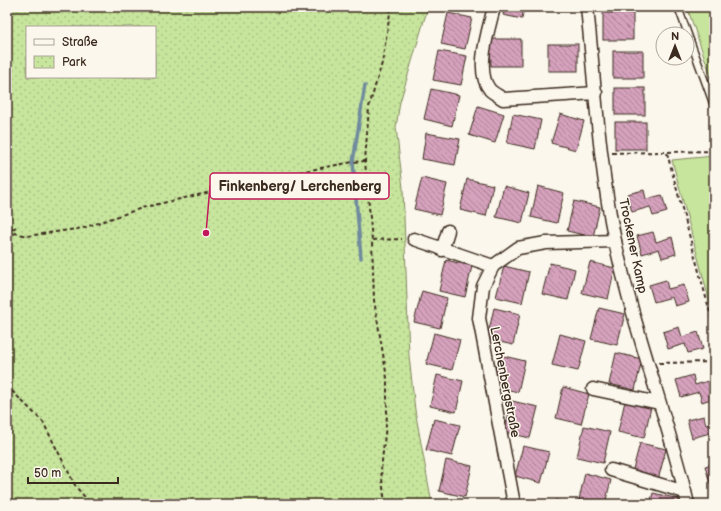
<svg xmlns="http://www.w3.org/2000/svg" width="721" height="511" font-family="'Balsamiq Sans',sans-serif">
  <defs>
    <pattern id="park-dots" width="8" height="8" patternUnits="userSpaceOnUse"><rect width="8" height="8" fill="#c7e59d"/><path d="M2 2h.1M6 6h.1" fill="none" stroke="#acc587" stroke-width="1.8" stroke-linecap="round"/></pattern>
    <pattern id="building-back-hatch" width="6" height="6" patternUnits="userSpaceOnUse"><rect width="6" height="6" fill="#d5a1bc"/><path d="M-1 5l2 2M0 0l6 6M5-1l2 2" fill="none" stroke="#ae8398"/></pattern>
  </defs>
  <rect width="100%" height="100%" fill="#fbf7ec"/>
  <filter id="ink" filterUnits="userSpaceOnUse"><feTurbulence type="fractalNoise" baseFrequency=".025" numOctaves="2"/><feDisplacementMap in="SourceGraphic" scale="8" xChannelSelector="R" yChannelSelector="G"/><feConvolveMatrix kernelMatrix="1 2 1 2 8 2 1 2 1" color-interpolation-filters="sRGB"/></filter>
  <g filter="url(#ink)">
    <g fill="#c7e59d" stroke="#81885e">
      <polygon points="687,7 714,7 714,85"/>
      <polygon points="714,156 714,318 672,160"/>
    </g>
    <path fill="url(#park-dots)" stroke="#81885e" fill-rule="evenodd" d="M7 7H428L400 102 396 127 403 188 409 356 415 410 432 504H7ZM27 27H155V77H27Z"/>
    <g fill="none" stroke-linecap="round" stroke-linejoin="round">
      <polyline stroke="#6f8b9d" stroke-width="3.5" points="361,258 353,162 365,85"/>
    </g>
    <g fill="url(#building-back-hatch)" stroke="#3b2a1e">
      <polygon points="505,7 524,7 522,19 503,15"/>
      <rect x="541" y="7" width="30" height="3"/>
      <polygon points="448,13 472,18 465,49 441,44"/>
      <rect x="603" y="13" width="30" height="27"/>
      <polygon points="490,39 521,39 521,66 491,66"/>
      <rect x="548" y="44" width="30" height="27"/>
      <polygon points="439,51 467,56 461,85 433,80"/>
      <rect x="613" y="51" width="30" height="27"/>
      <rect x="615" y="88" width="30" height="27"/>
      <polygon points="431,89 459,95 452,126 424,119"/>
      <polygon points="478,106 504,114 495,143 469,135"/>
      <polygon points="513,114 541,120 535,149 507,143"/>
      <polygon points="560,114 584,121 576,150 551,143"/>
      <rect x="615" y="122" width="31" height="27"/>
      <polygon points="426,133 460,139 455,165 422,159"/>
      <polygon points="422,178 447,184 440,215 414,209"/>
      <polygon points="467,179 493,185 486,216 460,210"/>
      <polygon points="504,186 529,193 522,223 496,217"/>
      <polygon points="538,186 564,193 557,223 531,217"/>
      <polygon points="644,190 646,199 662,195 667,212 653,216 650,207 632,212 627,194"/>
      <polygon points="574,201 600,207 593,237 567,231"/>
      <polygon points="653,232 656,242 672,237 676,254 662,258 659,249 642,254 637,236"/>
      <polygon points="446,260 472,266 465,297 439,291"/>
      <polygon points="590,262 615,268 608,299 582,293"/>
      <polygon points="550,263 575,269 568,300 542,294"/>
      <polygon points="504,266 529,272 522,303 496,297"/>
      <polygon points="666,280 668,289 684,285 689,302 675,306 672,297 654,302 649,285"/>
      <polygon points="422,291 447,298 440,328 414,322"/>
      <polygon points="494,308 520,314 513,345 487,339"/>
      <polygon points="599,308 625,314 617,345 591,339"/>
      <polygon points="679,327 682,337 698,332 703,349 688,353 685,344 668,349 663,332"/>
      <polygon points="434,333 460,340 452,370 426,364"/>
      <polygon points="560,334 586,341 578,371 552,365"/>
      <polygon points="616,353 642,359 635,390 609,384"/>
      <polygon points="499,355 525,361 518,392 492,386"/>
      <polygon points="437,375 463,381 456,412 430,406"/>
      <polygon points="693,375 695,385 711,380 714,398 702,402 699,392 681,397 676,380"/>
      <polygon points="563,387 589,394 581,424 556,418"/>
      <polygon points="512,401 538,407 530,438 504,432"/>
      <polygon points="625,401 651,407 644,438 618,432"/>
      <polygon points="704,416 706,425 714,423 714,442 710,433 692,438 687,420"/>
      <polygon points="434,419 460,425 452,456 426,450"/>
      <polygon points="584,426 610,432 603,463 577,457"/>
      <polygon points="640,443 666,449 658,480 632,473"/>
      <polygon points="523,446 549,452 541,483 515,476"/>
      <polygon points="446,460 472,466 465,497 439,491"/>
      <polygon points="714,464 714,482 710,483 705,466"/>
      <polygon points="585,473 611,480 605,504 578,504"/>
      <polygon points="653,493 679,499 678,504 650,504"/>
      <polygon points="555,500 569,504 554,504"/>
      <polygon points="454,501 468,504 454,504"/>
    </g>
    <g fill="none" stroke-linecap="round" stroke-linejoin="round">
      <defs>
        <polyline id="service" points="678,7 714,106"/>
        <g id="minor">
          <path d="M494 7C489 29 474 71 490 90 493 93 499 96 503 99L596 93"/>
          <path d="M587 7C595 85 599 164 615 241 634 330 667 416 688 504"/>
          <polyline points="414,239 493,266"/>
          <polyline points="442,250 448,231"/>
          <polyline points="593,389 659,403"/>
          <polyline points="611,470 685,492"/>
          <polyline points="514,504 479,318 483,286 493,266 518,248 546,243 615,241"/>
        </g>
      </defs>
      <use href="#service" stroke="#3b2a1e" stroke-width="9"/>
      <use href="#minor" stroke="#3b2a1e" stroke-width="15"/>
      <g stroke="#3b2a1e" stroke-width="2" stroke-dasharray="4 3" stroke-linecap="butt">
        <polyline points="612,153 714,151"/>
        <polyline points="667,153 714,327"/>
        <polyline points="7,220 15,233 27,236 83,228 145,207 299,172 353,162 365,161"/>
        <polyline points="13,229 16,227"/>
        <polyline points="7,239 15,233"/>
        <polyline points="373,240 402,239"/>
        <polyline points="659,363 714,362"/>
        <polyline points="7,386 43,422 76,487 91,504"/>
        <polyline points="385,504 381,470 387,416 387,378 374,300 372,241 365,161 369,107 382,63 391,7"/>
      </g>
      <use href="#service" stroke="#fbf7ec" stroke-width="6"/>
      <use href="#minor" stroke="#fbf7ec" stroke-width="12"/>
    </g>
  </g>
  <g text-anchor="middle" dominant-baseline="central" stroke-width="3" stroke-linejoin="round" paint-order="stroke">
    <g font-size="13" fill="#3b2a1e" stroke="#fbf7ec">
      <text transform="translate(633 246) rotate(78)">Trockener Kamp</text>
      <text transform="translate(505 382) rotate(79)">Lerchenbergstraße</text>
    </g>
  </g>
  <path fill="none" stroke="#c2185b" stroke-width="1.5" d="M206 233L210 186"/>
  <circle fill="#c2185b" stroke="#fbf7ec" stroke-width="1.5" cx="206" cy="233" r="4"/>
  <rect fill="#fbf7ec" stroke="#c2185b" stroke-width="1.5" x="210" y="173" width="179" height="26" rx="4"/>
  <g font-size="14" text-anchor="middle" font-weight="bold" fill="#3b2a1e">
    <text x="300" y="191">Finkenberg/ Lerchenberg</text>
  </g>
  <rect width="721" height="511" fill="none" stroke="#fbf7ec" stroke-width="24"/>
  <rect x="12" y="12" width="697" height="487" fill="none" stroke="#3b2a1e" stroke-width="1.5" filter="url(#ink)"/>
  <rect x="26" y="26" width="130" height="52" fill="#fbf7ec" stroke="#aea59a"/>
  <rect x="34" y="39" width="20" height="6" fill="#fbf7ec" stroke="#aea59a"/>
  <text x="62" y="46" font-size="12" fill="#3b2a1e">Straße</text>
  <rect x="34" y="56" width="20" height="12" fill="url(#park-dots)" stroke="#aea59a"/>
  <text x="62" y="66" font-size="12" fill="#3b2a1e">Park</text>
  <g transform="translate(675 46)"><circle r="19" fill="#fbf7ec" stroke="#aea59a"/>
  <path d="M0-3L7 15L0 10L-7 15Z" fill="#3b2a1e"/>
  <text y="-6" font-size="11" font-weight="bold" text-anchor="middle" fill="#3b2a1e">N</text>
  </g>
  <path d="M28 477v6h90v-6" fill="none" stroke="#3b2a1e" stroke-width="2"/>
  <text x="34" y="477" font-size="12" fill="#3b2a1e" stroke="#fbf7ec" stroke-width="3" paint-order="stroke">50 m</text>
</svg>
